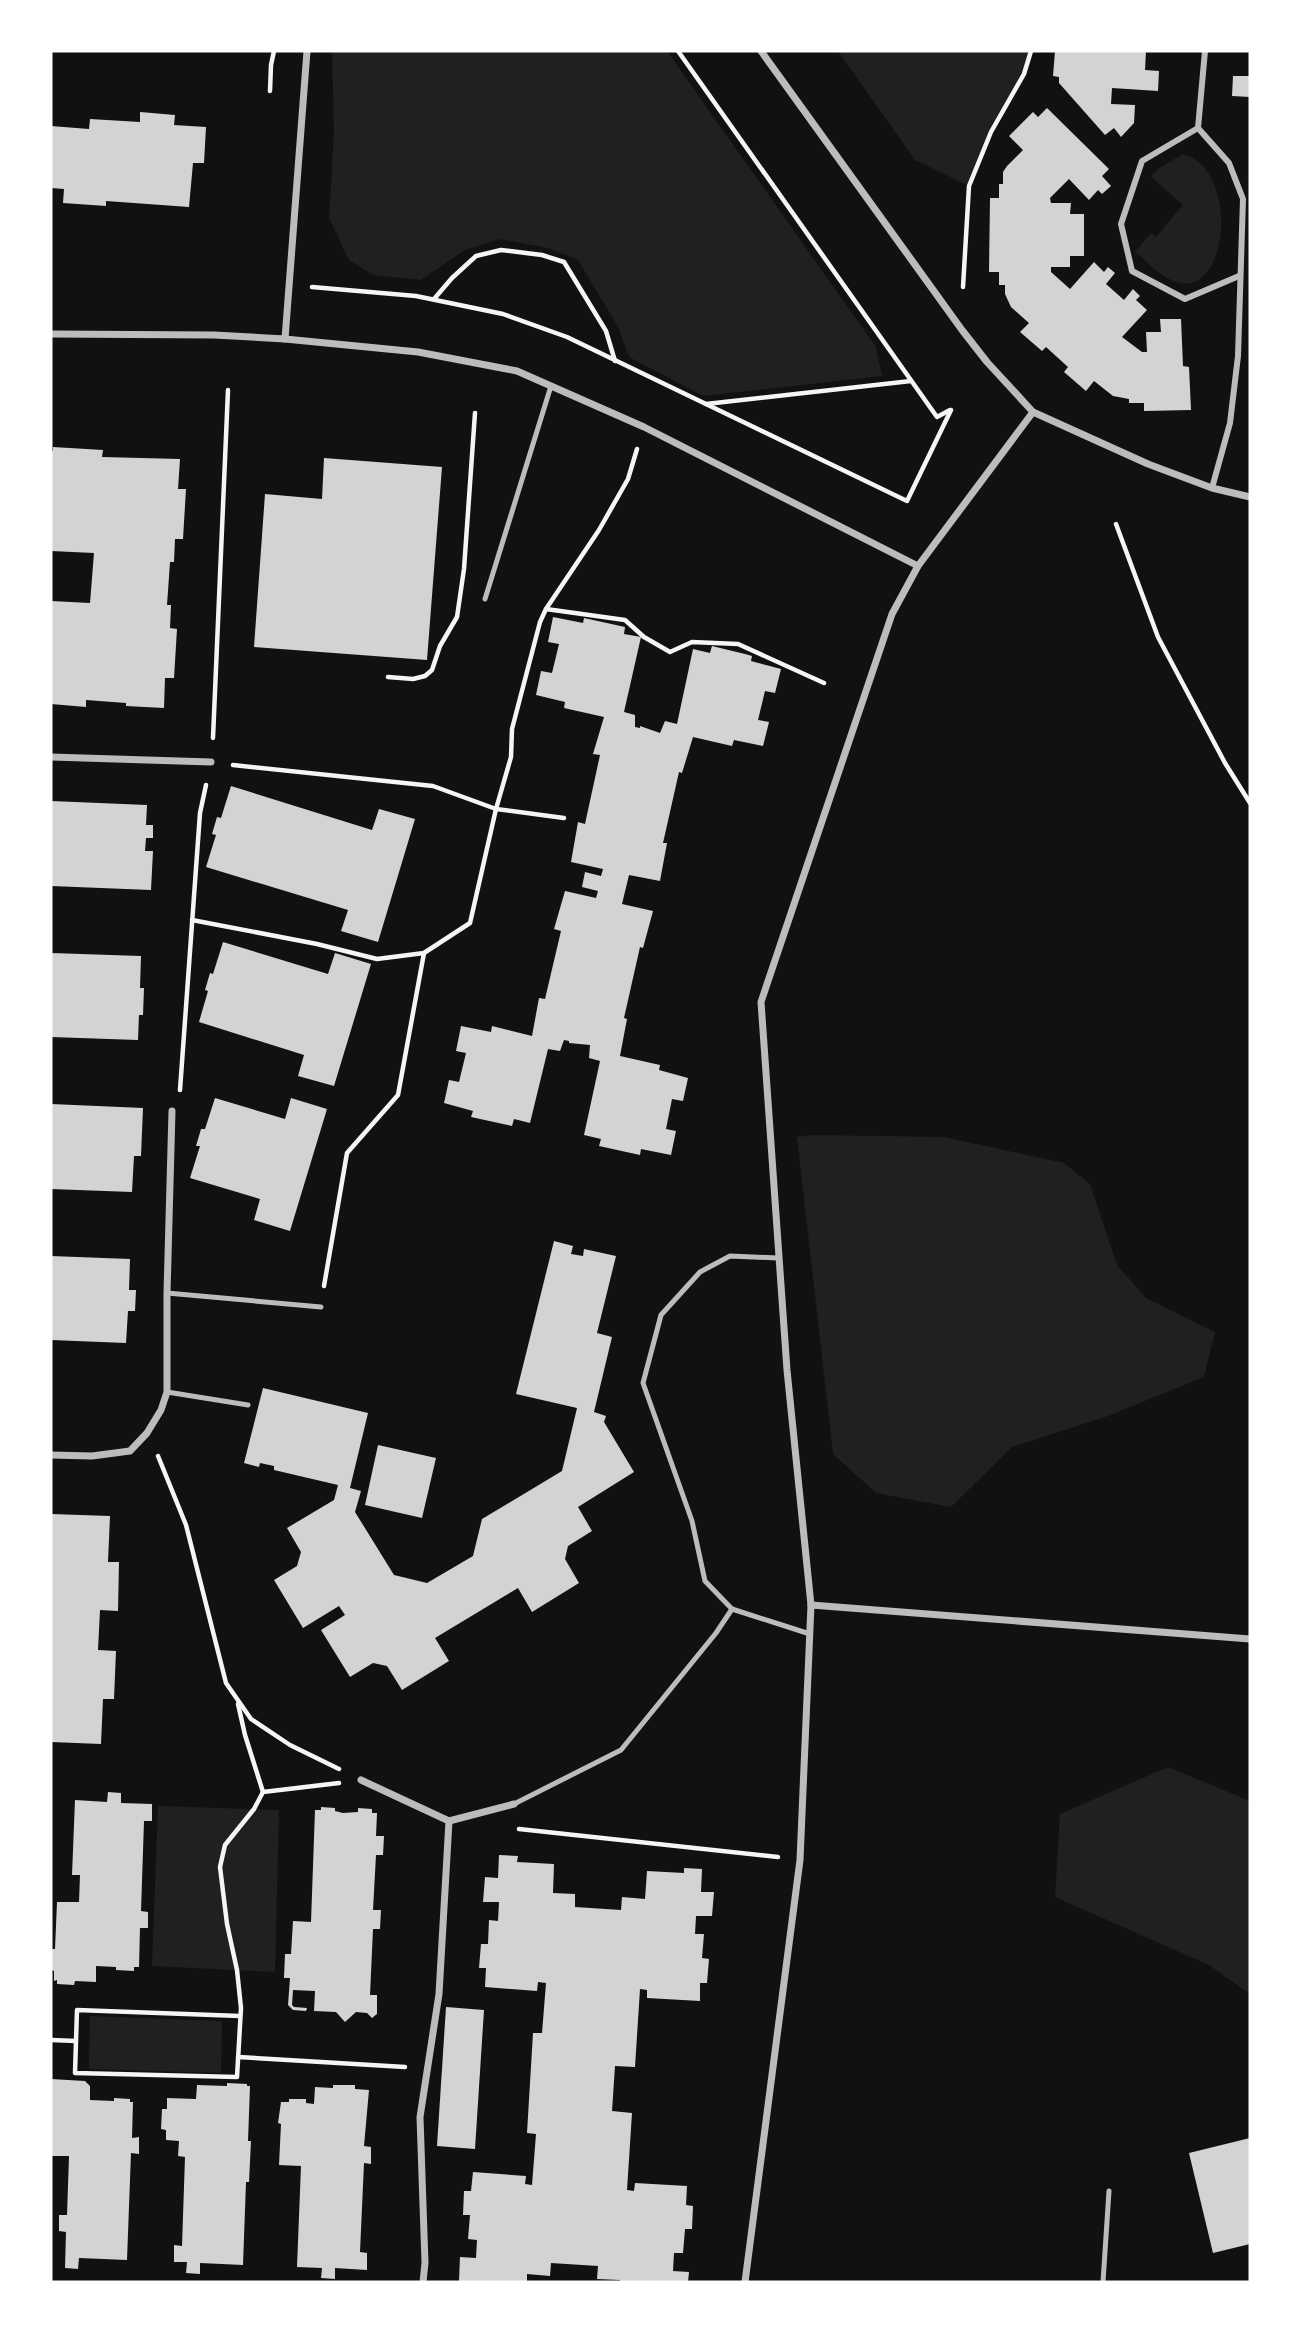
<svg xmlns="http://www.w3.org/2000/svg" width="1301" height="2333" font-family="Lora,serif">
  <rect width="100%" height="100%" fill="#111"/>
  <g fill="#202020">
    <polygon points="332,51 667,51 876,347 882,376 703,396 629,357 618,327 578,260 548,248 500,239 465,250 421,280 373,275 349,260 329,218 334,133"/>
    <polygon points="838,51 1031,51 1024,74 991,132 969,186 915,160"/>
    <path d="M1183 154C1240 170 1229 294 1179 283 1162 279 1148 262 1135 252L1151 233 1156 237 1183 205 1151 177 1158 169Z"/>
    <polygon points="815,1135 944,1137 1064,1163 1090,1184 1117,1265 1146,1298 1215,1332 1204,1377 1108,1416 1012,1447 951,1507 876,1493 833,1454 797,1137"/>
    <polygon points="1168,1767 1250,1801 1250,1994 1209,1965 1055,1897 1060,1814"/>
    <polygon points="158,1806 279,1810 275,1972 152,1966"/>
    <polygon points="90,2016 222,2021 221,2073 89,2069"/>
  </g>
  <g fill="#d3d3d3">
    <polygon points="1055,51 1146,51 1145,70 1159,71 1158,91 1112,88 1111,104 1135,105 1134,123 1121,137 1114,128 1105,135 1059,83 1059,77 1053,76"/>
    <polygon points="1233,76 1250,76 1250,97 1232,96"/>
    <polygon points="1047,108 1109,169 1102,176 1111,186 1102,194 1098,190 1089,200 1069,179 1050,198 1051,203 1071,203 1070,214 1084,214 1084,256 1070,256 1070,267 1051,267 1051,272 1070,289 1094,262 1104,272 1108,267 1115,273 1106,284 1124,300 1133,289 1140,296 1136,300 1147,310 1122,337 1142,352 1147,352 1146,332 1161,332 1160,319 1181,319 1183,366 1189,367 1191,410 1144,411 1144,403 1129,403 1129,399 1113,396 1094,381 1086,391 1064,372 1068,367 1046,347 1042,351 1020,332 1029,323 1011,307 1005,294 1005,285 999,285 999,272 989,272 990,198 999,198 999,184 1003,184 1003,172 1007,166 1023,150 1009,136 1033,112 1038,117"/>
    <polygon points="140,112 175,115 174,125 206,127 204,163 193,163 189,207 106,201 106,206 63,203 64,189 51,188 51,126 89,129 90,119 140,122"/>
    <polygon points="53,447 103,450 102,457 180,459 178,489 186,489 183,539 175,539 174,562 170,562 167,605 171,605 170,628 177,629 174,678 165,678 164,708 126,706 126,703 86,700 86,707 51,704 51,601 90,603 94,553 51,551 51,451 53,451"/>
    <polygon points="324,458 442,467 427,660 254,647 265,494 322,499"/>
    <polygon points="553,617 583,623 584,618 625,627 624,634 641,637 624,712 635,715 635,727 640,728 640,726 660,733 665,721 677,724 693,649 710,653 712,646 745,654 752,656 751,661 781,669 775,693 765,691 758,720 769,722 763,746 734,740 732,746 693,737 682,773 679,772 663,843 667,843 660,881 629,875 622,904 653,911 643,948 640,947 624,1018 627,1019 620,1056 660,1065 659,1070 688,1078 683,1101 672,1099 666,1129 676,1131 671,1155 641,1149 640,1155 599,1146 601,1139 584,1135 600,1061 589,1058 590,1045 569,1043 569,1041 564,1040 560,1051 548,1049 530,1123 514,1119 512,1126 471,1117 473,1111 444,1103 449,1080 459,1082 466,1053 456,1051 461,1026 491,1032 492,1026 532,1036 539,998 545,999 561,931 554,929 565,891 596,898 598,891 582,887 585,872 601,876 603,869 571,862 578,822 585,824 600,755 593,754 604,717 564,708 565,702 536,695 541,671 552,673 559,644 548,642"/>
    <polygon points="231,786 372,830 379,809 415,819 378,942 341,931 348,910 206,867 216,835 212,834 217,817 221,818"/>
    <polygon points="51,801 147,805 146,825 153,825 153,838 146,838 145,851 153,851 151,890 51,886"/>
    <polygon points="223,942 328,974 335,953 371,964 334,1086 298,1076 304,1055 199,1022 208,991 205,990 210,973 213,974"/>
    <polygon points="51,953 141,956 140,988 144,988 143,1015 139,1015 138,1040 51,1037"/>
    <polygon points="215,1098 285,1119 291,1098 327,1109 290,1231 254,1220 260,1199 190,1178 200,1146 196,1146 201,1129 205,1129"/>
    <polygon points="51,1104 143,1108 141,1156 134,1156 132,1192 51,1189"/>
    <polygon points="554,1241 573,1246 571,1254 583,1256 584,1249 616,1256 597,1333 612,1337 594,1412 606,1416 604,1422 634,1472 578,1507 592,1531 568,1546 565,1559 579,1583 532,1612 518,1588 508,1594 435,1638 449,1661 402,1690 387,1666 373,1663 350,1677 321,1630 345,1615 339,1606 303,1628 274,1580 297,1566 301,1552 287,1528 334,1500 338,1485 274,1470 274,1466 260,1463 259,1467 244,1463 263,1388 368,1413 350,1488 361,1491 355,1512 394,1575 427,1583 473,1556 482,1519 562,1471 577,1408 516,1394"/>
    <polygon points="51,1256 130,1259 129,1290 136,1290 135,1311 128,1311 126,1343 51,1340"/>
    <polygon points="378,1445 436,1458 422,1518 365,1505"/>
    <polygon points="51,1514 110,1516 108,1562 119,1562 118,1611 100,1610 98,1650 116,1651 114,1699 103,1699 101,1744 51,1742"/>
    <polygon points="108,1792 121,1793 121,1803 152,1804 152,1821 144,1821 141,1911 148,1912 148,1928 140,1928 139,1967 134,1967 134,1971 116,1970 116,1967 96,1966 96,1982 75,1981 74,1985 57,1984 57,1980 54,1981 54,1971 51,1970 51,1949 55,1949 57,1902 79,1902 80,1875 72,1875 75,1800 107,1802"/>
    <polygon points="321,1807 335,1808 335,1811 343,1813 358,1812 358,1808 372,1809 372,1813 377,1813 376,1836 384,1836 383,1855 376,1855 373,1910 381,1910 380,1929 373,1929 370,1995 377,1995 377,2014 372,2018 367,2013 356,2012 345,2022 336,2012 314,2011 315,1991 293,1990 292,2005 294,2007 307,2008 306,2011 293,2010 288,2005 290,1978 284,1978 285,1954 291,1954 293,1921 311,1922 315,1810 321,1810"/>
    <polygon points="499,1855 518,1856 517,1862 554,1864 553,1893 575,1894 575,1907 621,1910 622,1897 645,1899 647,1871 684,1873 684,1868 702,1869 701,1892 714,1892 712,1916 696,1916 695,1934 704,1934 702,1958 709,1959 707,1983 700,1983 700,2001 647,1998 647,1990 640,1989 635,2067 615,2066 612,2111 632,2113 627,2190 634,2191 635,2183 687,2186 686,2205 693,2206 692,2229 685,2229 683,2253 674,2253 673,2271 689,2272 688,2282 620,2282 620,2280 597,2279 598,2266 551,2263 550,2276 527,2274 527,2282 459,2281 460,2257 476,2258 477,2240 468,2239 470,2215 463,2215 464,2191 471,2191 473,2172 526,2176 525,2184 532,2185 536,2134 527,2133 533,2033 542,2033 546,1983 538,1982 537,1991 485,1987 486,1968 479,1968 481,1944 488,1944 489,1920 498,1921 499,1902 483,1902 485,1877 498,1878"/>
    <polygon points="446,2007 484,2010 475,2149 437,2146"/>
    <polygon points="51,2079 85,2081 90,2086 90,2100 114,2101 114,2098 130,2099 130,2102 133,2102 132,2138 139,2137 139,2154 131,2153 127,2260 79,2258 78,2269 65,2268 66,2232 59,2231 59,2215 67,2215 69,2156 51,2156"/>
    <polygon points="227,2083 247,2084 247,2086 250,2086 248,2141 251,2141 249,2182 246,2182 243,2265 200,2263 200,2274 186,2273 187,2262 174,2262 174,2245 182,2246 185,2157 178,2156 179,2141 166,2140 166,2130 161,2129 162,2109 167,2109 167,2098 196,2099 197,2085 227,2086"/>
    <polygon points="333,2085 355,2085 355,2089 369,2090 364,2146 371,2147 371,2164 364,2163 360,2252 367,2253 367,2270 335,2268 335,2279 321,2278 322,2268 297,2267 301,2166 279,2165 281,2124 278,2123 281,2102 289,2102 289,2099 306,2099 306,2103 314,2104 315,2087 333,2088"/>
    <polygon points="1250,2138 1250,2244 1213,2253 1189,2153"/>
  </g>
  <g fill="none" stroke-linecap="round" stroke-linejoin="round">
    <g stroke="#f5f5f5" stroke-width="4.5">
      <polyline points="678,51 937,417 950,410"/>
      <polyline points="270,91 271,65 274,51"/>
      <polyline points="312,287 416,296 503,314 567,337 907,501 951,410"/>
      <polyline points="963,287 969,186 991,132 1024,74 1031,51"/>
      <polyline points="434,299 452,278 476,256 501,250 542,255 564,262 606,331 615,361"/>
      <polyline points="706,404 911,381"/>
      <polyline points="1116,524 1158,637 1225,763 1250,803"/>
      <polyline points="546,609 625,620 644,637 670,652 692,642 738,644 824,683"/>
      <polyline points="388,677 413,679 425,676 432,670 440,646 457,617 464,569 475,413"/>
      <polyline points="213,738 228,390"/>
      <polyline points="233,765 433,786 496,809 564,818"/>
      <polyline points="192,920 317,944 377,959 424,953 470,923 496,809 511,757 512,729 540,622 546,609 599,530 628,479 637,449"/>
      <polyline points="180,1090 200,813 206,785"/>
      <polyline points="324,1286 347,1153 398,1095 424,953"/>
      <polyline points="158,1456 186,1525 226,1683 251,1719 290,1745 339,1769"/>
      <polyline points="238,1704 245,1735 263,1792"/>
      <polyline points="519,1829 778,1857"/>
      <polyline points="51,2040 76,2041 77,2010 240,2016"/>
      <polyline points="76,2041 75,2073 237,2077 241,2008 237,1970 227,1924 220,1867 225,1845 254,1809 263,1792 339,1783"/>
      <polyline points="238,2057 405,2067"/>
    </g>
    <g stroke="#bcbcbc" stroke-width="5">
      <polyline points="485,599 551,386"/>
      <polyline points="778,1258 730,1256 700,1272 661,1315 643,1383 692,1521 705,1581 732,1609 810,1634"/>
      <polyline points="167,1293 321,1307"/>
      <polyline points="167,1392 248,1405"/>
      <polyline points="514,1804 621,1750 716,1633 732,1609"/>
      <polyline points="1103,2282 1109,2191"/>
    </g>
    <g stroke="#bcbcbc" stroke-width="6">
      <polyline points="1205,51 1198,128 1229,163 1243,199 1238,356 1230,423 1212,488"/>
      <polyline points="1198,128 1142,161 1121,224 1132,271 1185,299 1239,276"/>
    </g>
    <g stroke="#bcbcbc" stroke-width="7">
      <polyline points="761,51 962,330 987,362 1033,412 1148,464 1212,488 1250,497"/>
      <polyline points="51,334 214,335 285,339 418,352 517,371 644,427 918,566"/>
      <polyline points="285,339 307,51"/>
      <polyline points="51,757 211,762"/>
      <polyline points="51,1455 92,1456 130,1451 147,1433 161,1410 167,1392 167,1293 172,1111"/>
      <polyline points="811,1605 1250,1639"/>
      <polyline points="361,1780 449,1821 439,1994 420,2117 425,2263 423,2282"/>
      <polyline points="449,1821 514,1804"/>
      <polyline points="745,2282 800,1860 811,1605 787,1370 761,1002 892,614 918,566 1033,412"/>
    </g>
  </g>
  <rect width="1301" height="2333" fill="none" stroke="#ffffff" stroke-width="105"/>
</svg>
